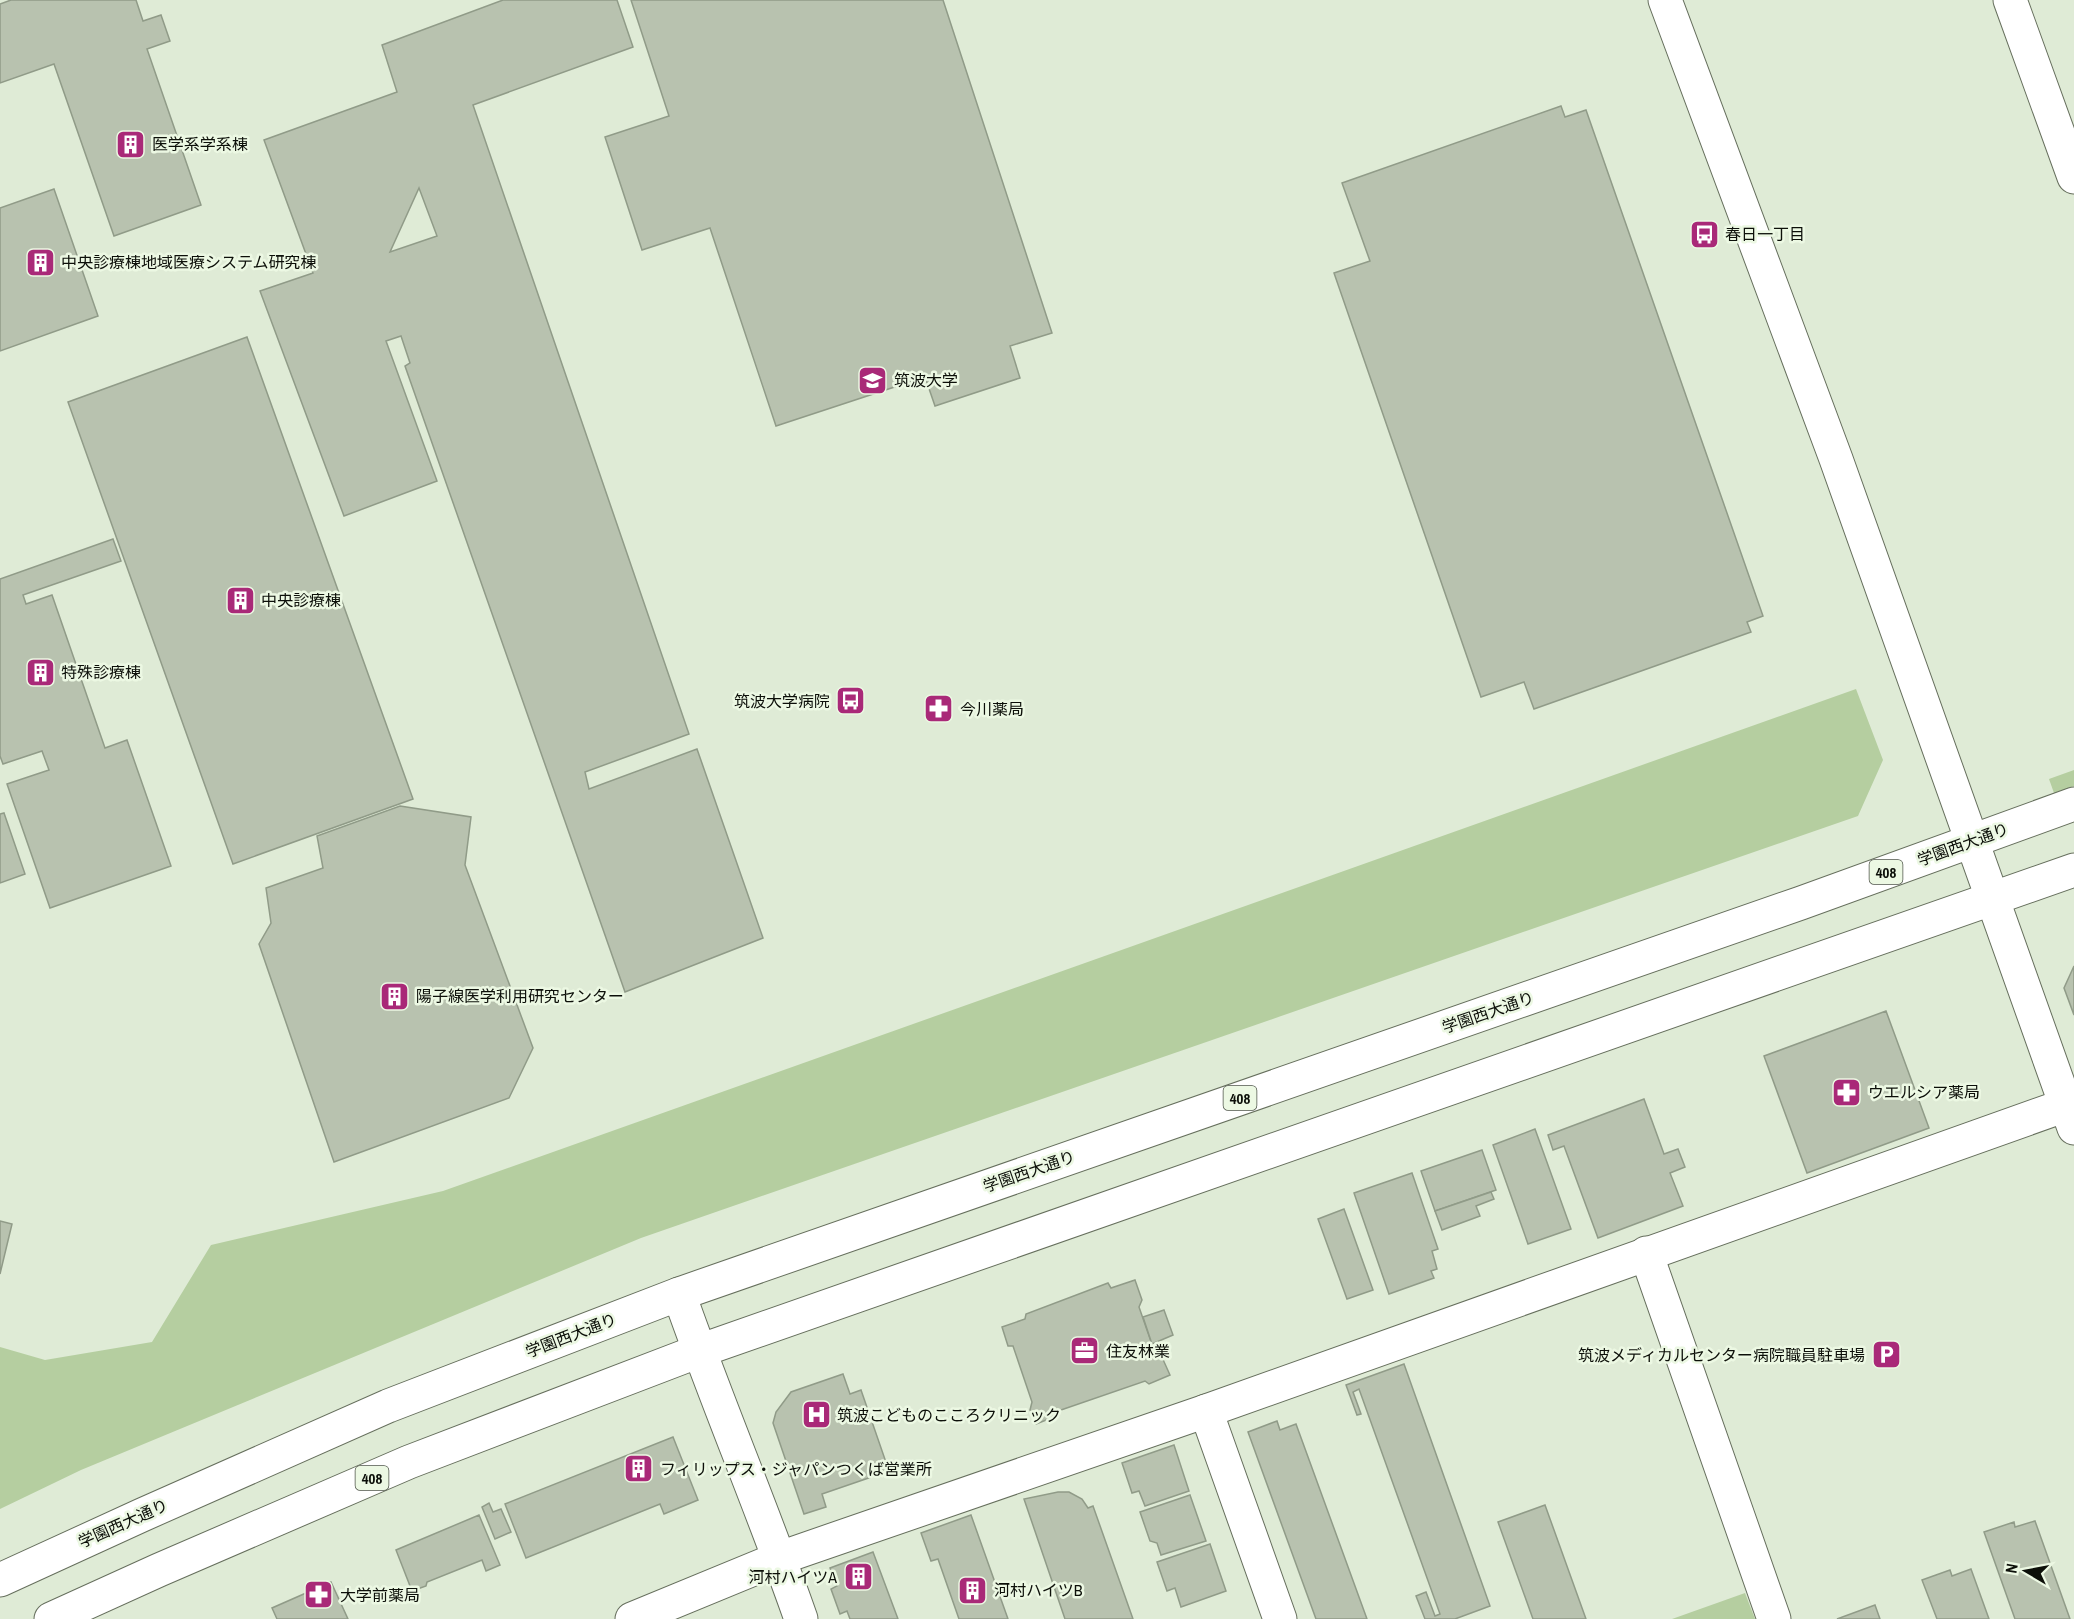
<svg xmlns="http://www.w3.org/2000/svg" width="2074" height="1619" font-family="'Archivo Narrow','Noto Sans JP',sans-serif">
  <rect width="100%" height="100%" fill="#dfebd6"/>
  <g fill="#b5cea0">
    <polygon points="1856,689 1883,760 1858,816 641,1238 81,1470 0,1509 0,1347 45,1360 152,1342 211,1245 443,1191"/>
    <polygon points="2074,770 2074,786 2054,793 2049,779"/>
    <polygon points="1745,1593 1755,1619 1672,1619"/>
  </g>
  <g fill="#b8c2af" stroke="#909b88" stroke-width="1.5" fill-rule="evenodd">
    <polygon points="11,0 136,0 143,21 161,15 170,41 147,49 201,205 114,236 54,64 0,83 0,4"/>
    <path d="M503 0H617L633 47 473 105 689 734 585 772 589 789 697 749 763 938 625 992 405 366 410 363 401 336 386 341 437 481 344 516 260 291 313 273 264 140 397 92 382 45ZM419 188 437 236 390 252Z"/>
    <polygon points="631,0 943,0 1052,333 1010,346 1020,378 935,406 925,377 776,426 710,228 642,250 605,137 669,116"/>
    <polygon points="1561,106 1565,117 1586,110 1763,616 1747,622 1751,632 1534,709 1524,682 1481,697 1334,273 1370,261 1342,183"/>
    <polygon points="54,189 98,316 0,351 0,208"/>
    <polygon points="247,337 413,799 233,864 68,402"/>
    <polygon points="113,539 121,561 23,595 26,604 52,595 105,748 127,740 171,866 50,908 7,784 49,770 42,751 3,764 0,756 0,579"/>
    <polygon points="400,806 471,817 465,865 533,1048 509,1098 334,1162 259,944 271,923 266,888 323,868 317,836"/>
    <polygon points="4,813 25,874 0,883 0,814"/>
    <polygon points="2074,966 2074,1015 2064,988"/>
    <polygon points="1886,1011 1929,1128 1807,1173 1764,1056"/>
    <polygon points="1644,1099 1664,1154 1678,1149 1685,1167 1670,1173 1683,1206 1598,1238 1564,1146 1553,1150 1548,1135"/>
    <polygon points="1535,1129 1571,1229 1528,1244 1493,1145"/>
    <polygon points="1482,1150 1496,1190 1435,1211 1421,1171"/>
    <polygon points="1412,1173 1438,1249 1432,1251 1437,1269 1431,1271 1434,1278 1389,1294 1354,1193"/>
    <polygon points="1491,1192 1494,1199 1476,1206 1480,1216 1442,1230 1435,1211"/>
    <polygon points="1344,1209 1373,1290 1347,1299 1318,1219"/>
    <polygon points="0,1221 12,1224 0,1274"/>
    <polygon points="1135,1280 1142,1300 1139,1307 1156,1356 1161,1355 1170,1375 1149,1384 1145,1381 1058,1411 1059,1415 1036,1424 1030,1410 1032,1402 1013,1346 1008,1346 1002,1327 1025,1319 1026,1314 1108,1283 1111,1288"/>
    <polygon points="1164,1310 1173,1335 1152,1344 1143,1317"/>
    <polygon points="1404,1364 1490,1606 1455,1619 1425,1619 1416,1596 1426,1592 1435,1616 1440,1614 1359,1389 1353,1392 1361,1414 1357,1415 1346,1385"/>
    <polygon points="843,1374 850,1394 861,1390 889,1471 822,1494 826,1507 804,1514 773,1423 776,1412 791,1392"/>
    <polygon points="1277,1421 1280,1430 1296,1424 1367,1619 1316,1619 1248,1432"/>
    <polygon points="673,1437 698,1500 664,1514 660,1504 526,1558 505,1504"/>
    <polygon points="1174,1445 1189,1491 1145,1506 1139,1491 1132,1493 1122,1463"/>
    <polygon points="1058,1492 1069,1492 1082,1499 1088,1508 1093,1506 1133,1619 1065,1619 1024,1499"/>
    <polygon points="1190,1495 1206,1541 1161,1555 1157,1543 1150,1541 1140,1512"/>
    <polygon points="489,1503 493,1512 501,1509 511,1532 495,1539 482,1507"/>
    <polygon points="1545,1505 1586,1619 1533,1619 1498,1522"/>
    <polygon points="479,1515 500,1565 486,1571 482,1560 427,1582 426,1586 412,1591 396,1550"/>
    <polygon points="971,1515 1008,1619 959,1619 938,1559 931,1561 921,1533"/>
    <polygon points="2035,1521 2070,1619 2015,1619 1984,1532 2014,1522 2015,1527"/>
    <polygon points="1210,1544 1226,1591 1181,1607 1175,1588 1167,1591 1157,1562"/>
    <polygon points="873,1552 898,1619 850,1619 847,1611 840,1614 831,1589 837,1586 830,1568"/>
    <polygon points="1971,1569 1989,1619 1937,1619 1922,1580 1950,1570 1952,1576"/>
    <polygon points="331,1582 348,1619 277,1619 272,1608"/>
    <polygon points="1875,1605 1880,1619 1837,1619"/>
  </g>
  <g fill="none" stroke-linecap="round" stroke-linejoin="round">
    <defs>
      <g id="minor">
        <polyline points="1665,0 1836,459 2074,1128"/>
        <polyline points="2010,0 2074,177"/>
        <polyline points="1646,1253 1774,1619"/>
        <path d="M679 1294C717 1403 763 1510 801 1619"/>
        <polyline points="1206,1411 1280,1619"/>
        <polyline points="632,1619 780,1558 1206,1411 2066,1105"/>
      </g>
      <g id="highway">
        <polyline points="0,1580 142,1515 388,1406 679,1294 1801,903 2074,804"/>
        <polyline points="51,1619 159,1570 409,1462 699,1351 2074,870"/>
      </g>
    </defs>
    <use href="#minor" stroke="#666f5d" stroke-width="35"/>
    <use href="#highway" stroke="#666f5d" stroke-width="35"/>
    <use href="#minor" stroke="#fff" stroke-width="33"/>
    <use href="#highway" stroke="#fff" stroke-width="33"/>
  </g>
  <defs>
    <symbol id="building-square" viewBox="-11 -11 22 22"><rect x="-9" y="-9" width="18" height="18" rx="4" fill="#a92978" stroke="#ecf8e3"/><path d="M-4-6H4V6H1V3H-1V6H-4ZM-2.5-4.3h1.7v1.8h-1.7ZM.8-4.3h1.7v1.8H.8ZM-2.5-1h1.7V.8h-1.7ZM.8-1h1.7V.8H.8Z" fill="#fff"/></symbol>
    <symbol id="bus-square" viewBox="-11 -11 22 22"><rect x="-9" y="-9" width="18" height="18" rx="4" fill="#a92978" stroke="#ecf8e3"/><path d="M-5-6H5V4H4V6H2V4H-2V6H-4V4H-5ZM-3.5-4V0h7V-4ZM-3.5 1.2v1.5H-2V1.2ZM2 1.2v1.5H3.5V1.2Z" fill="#fff"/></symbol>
    <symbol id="university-square" viewBox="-11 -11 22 22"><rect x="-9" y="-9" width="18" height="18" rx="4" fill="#a92978" stroke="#ecf8e3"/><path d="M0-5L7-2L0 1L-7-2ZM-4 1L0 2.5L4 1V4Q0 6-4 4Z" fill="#fff"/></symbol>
    <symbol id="pharmacy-square" viewBox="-11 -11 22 22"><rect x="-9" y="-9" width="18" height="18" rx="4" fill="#a92978" stroke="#ecf8e3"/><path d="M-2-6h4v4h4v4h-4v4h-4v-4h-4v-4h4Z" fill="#fff"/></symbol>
    <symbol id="office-square" viewBox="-11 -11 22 22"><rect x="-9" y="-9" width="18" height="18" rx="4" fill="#a92978" stroke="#ecf8e3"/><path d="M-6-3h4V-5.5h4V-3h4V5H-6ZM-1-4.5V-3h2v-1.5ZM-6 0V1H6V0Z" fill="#fff"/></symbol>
    <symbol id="parking-square" viewBox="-11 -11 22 22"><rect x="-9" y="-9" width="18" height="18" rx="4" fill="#a92978" stroke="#ecf8e3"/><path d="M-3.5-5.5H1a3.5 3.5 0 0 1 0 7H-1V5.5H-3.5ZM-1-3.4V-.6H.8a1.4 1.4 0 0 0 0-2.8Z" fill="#fff"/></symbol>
    <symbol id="hospital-square" viewBox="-11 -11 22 22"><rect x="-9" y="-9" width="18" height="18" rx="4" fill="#a92978" stroke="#ecf8e3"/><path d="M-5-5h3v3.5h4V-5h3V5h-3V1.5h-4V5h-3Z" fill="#fff"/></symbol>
  </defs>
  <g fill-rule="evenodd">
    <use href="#building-square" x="114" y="128" width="33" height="33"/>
    <use href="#bus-square" x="1688" y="218" width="33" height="33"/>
    <use href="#building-square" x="24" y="246" width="33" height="33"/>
    <use href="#university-square" x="856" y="364" width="33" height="33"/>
    <use href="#building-square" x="224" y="584" width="33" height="33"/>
    <use href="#building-square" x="24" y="656" width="33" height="33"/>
    <use href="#bus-square" x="834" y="684" width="33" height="33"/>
    <use href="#pharmacy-square" x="922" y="692" width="33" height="33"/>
    <use href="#building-square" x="378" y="980" width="33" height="33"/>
    <use href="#pharmacy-square" x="1830" y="1076" width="33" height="33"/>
    <use href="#office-square" x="1068" y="1334" width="33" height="33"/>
    <use href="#parking-square" x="1870" y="1338" width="33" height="33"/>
    <use href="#hospital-square" x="800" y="1398" width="33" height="33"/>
    <use href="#building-square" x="622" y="1452" width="33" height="33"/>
    <use href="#building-square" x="842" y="1560" width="33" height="33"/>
    <use href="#building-square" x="956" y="1574" width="33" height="33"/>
    <use href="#pharmacy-square" x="302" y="1578" width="33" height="33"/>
  </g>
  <g text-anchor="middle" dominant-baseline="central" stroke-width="5" stroke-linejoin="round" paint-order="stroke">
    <g fill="#ecf8e3" stroke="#4f554a" stroke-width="1.5">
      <rect x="1869.5" y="860" width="33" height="24" rx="4.5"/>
      <rect x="1223.5" y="1086" width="33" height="24" rx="4.5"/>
      <rect x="355.5" y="1466" width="33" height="24" rx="4.5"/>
    </g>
    <g font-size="15" font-weight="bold" fill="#0c0f09">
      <text x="1886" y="872">408</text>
      <text x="1240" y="1098">408</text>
      <text x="372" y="1478">408</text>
    </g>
    <g font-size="16" fill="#0c0f09" stroke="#ecf8e3" text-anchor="start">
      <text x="152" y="144">医学系学系棟</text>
      <text x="1725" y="234">春日一丁目</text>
      <text x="61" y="262">中央診療棟地域医療システム研究棟</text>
      <text x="894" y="380">筑波大学</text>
      <text x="261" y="600">中央診療棟</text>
      <text x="61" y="672">特殊診療棟</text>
      <text x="830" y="701" text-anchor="end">筑波大学病院</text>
      <text x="960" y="709">今川薬局</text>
      <text x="416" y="996">陽子線医学利用研究センター</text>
      <text x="1868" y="1092">ウエルシア薬局</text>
      <text x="1106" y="1351">住友林業</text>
      <text x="1865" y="1355" text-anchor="end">筑波メディカルセンター病院職員駐車場</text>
      <text x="837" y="1415">筑波こどものこころクリニック</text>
      <text x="660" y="1469">フィリップス・ジャパンつくば営業所</text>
      <text x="837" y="1577" text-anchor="end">河村ハイツA</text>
      <text x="994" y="1590">河村ハイツB</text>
      <text x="340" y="1595">大学前薬局</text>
    </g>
    <g font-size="16" fill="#0c0f09" stroke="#ecf8e3">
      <text transform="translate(1963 844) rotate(-20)">学園西大通り</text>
      <text transform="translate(1488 1012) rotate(-19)">学園西大通り</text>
      <text transform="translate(1029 1171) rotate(-19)">学園西大通り</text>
      <text transform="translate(571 1335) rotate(-21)">学園西大通り</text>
      <text transform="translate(123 1523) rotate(-24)">学園西大通り</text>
    </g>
  </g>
  <g transform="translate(2026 1571) rotate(280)" stroke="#ecf8e3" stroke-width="4.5" paint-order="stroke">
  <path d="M0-4.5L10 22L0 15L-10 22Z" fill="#0c0f09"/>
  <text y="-9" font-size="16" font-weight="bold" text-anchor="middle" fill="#0c0f09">N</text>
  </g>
</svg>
